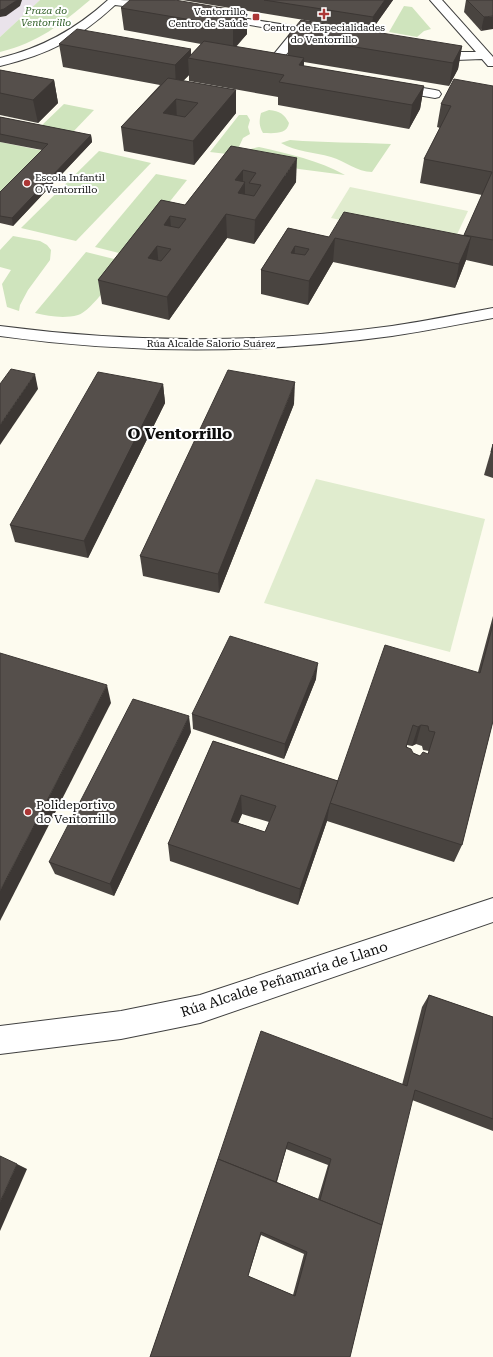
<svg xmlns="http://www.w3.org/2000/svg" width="493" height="1357" font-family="'Roboto Serif',serif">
  <rect width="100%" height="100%" fill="#fdfbef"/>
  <polygon fill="#eae3eb" points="0,0 40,0 0,37"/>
  <g fill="#cfe4bd">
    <path d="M40 0H90C60 25 39 42 0 52V37Z"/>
    <polygon points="404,6 412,7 431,29 424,31 417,37 389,32"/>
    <polygon points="64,104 94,110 70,135 39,128"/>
    <path d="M269 110C280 111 284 114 289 123 287 135 273 133 263 133 259 126 259 121 261 113Z"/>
    <polygon points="239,115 247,115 250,120 248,127 250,134 243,138 237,151 227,154 210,152"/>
    <path d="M290 140C324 143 357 142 391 144L372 172C357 172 345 161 331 157 314 152 296 152 281 143Z"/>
    <polygon points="0,142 49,152 0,202"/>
    <path d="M259 147C289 154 318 160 345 175L299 169 245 158C246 149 251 149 259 147Z"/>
    <polygon points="99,151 151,163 76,241 21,228"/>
    <polygon points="156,174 187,180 127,255 95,247"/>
    <polygon points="13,236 40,241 47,245 51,250 50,260 28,290 20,305 19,311 7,307 2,284 11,270 0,267 0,250"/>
    <path d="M86 252 126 262C116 274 92 311 78 315 63 319 49 316 35 313Z"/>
  </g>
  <g fill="#e0ecce">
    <polygon points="350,187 468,211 453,243 331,218"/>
    <polygon points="316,479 485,519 450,652 264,603"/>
  </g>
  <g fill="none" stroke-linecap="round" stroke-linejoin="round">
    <defs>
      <g id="minor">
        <path d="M108 0C119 0 155 0 162 7L156 10 115 5C78 39 49 54 0 66V58C42 48 76 29 108 0Z"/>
        <polygon points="430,0 442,0 493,57 493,66 488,66 482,59 456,60 427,54 425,51 427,48 431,47 456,52 476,52"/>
        <polygon points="217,14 324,31 328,32 330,34 328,36 324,37 303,34 275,68 267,68 265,65 292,32 213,19 211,17 213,15"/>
        <polygon points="393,83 435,90 439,91 441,94 439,97 435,98 389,90 387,87 389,84"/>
        <path d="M493 308V318C459 324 426 331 392 336 262 354 130 354 0 336V326C130 343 262 344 392 326 426 321 459 314 493 308Z"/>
        <polygon points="493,898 493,922 200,1023 121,1039 0,1054 0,1026 121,1011 200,995"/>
      </g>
    </defs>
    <use href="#minor" stroke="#404040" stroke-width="2"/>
    <use href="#minor" fill="#fff" fill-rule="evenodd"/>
  </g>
  <g fill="#494440" fill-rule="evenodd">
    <polygon points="182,0 393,0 371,31"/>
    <polygon points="466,0 493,0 481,31 464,12"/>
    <polygon points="121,8 247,12 247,34 236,47 288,55 288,36 462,46 458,69 449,86 304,62 304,66 424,86 420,109 409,129 278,105 278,97 189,81 189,75 183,81 236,90 236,113 194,165 124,151 121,127 160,85 63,67 59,44 191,55 201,44 124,30"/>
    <polygon points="0,70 54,80 58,103 38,123 0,115"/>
    <polygon points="493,86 493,266 466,260 455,288 333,262 308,305 261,294 261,270 288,228 329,237 464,235 482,195 420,183 424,159 440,128 437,127 441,104"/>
    <polygon points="0,117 91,135 92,142 13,226 0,223 0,192 42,150 0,142"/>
    <polygon points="231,146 296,182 254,244 227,238 169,320 102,304 98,280 161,200 185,205"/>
    <polygon points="163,384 165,403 88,558 15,542 10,525"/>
    <polygon points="294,404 219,593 143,576 140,556"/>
    <polygon points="493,444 493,478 484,475"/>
    <path d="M493 616V721L462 845 454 862 327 821 298 905 170 861 168 844 213 741 338 781 478 672ZM416 744 422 746 423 750 429 751 428 754 420 756 413 753 407 747V745L412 746ZM242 814 269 822 265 832 238 823Z"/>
    <polygon points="316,679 284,759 193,729 192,714"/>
    <polygon points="191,732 114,896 55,874 49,862"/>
    <path d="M429 995 493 1017V1131L412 1100 350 1357H150L218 1159 402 1085 422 1007ZM286 1149 328 1165 318 1199 277 1182ZM261 1235 304 1254 293 1295 248 1276Z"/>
  </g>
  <g fill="#3c3734">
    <polygon points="17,0 22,0 20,6 6,16 0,17 0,10"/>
    <polygon points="385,0 393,0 371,31 373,17"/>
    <polygon points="247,12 247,34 233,49 233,27"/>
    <polygon points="493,16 493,29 481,31 484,17"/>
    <polygon points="462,46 458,69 449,86 453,63"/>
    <polygon points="191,49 191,59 188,58 189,75 176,88 175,65"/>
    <polygon points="304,58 303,81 299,65"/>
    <polygon points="54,80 58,103 38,123 33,100"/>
    <polygon points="424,86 420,109 409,129 412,105"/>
    <polygon points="236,90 236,113 194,165 193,141"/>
    <polygon points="176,99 177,122 163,113"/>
    <polygon points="91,135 92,142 13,226 12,218"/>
    <polygon points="297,158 296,182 254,244 255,220"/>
    <polygon points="243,170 243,186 245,182 245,206 238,216 235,180"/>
    <polygon points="226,214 227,238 169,320 167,297"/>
    <polygon points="170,216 172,239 165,248 164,225"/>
    <polygon points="471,237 466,260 455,288 459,264"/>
    <polygon points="335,238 333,262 308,305 309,281"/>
    <polygon points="157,246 159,269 148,258"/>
    <polygon points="295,246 294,270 291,253"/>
    <polygon points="35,374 38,389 0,445 0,425"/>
    <polygon points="295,382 294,404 219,593 218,574"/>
    <polygon points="163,384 165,403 88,558 84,541"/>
    <polygon points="318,663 316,679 284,759 285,744"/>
    <polygon points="107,685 111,703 0,921 0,891"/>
    <polygon points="189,716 191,732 114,896 110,884"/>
    <polygon points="421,725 416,744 412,746 418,727"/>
    <polygon points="241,795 242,814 232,838 231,821"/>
    <polygon points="330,803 327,821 298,905 300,889"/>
    <polygon points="17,1164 27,1169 0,1231 0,1202"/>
  </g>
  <g fill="#554f4b" stroke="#3c3734" fill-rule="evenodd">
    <polygon points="0,0 17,0 4,9 0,10"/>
    <polygon points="130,0 175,0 247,12 233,27 121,8"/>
    <polygon points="264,0 385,0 373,17"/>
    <polygon points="467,0 493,0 493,16 484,17"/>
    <polygon points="301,20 462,46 453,63 288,36"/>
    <polygon points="77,29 191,49 175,65 59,44"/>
    <polygon points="204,41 304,58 299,65 424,86 412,105 279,82 284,75 188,58"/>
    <polygon points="0,70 54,80 33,100 0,93"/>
    <path d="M168 78 236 90 193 141 121 127ZM176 99 198 103 185 117 163 113Z"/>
    <polygon points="454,79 493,86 493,240 464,235 492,172 424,159 451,106 441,104"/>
    <polygon points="0,117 91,135 12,218 0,216 0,192 48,144 0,134"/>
    <path d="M231 146 297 158 255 220 226 214 167 297 98 280 161 200 185 205ZM243 170 256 173 249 183 261 185 254 196 238 193 245 182 235 180ZM170 216 186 219 179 228 164 225ZM157 246 171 249 161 261 148 258Z"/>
    <path d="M344 212 471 237 459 264 335 238 309 281 261 270 288 228 329 237ZM295 246 309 249 305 255 291 253Z"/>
    <polygon points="11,369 35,374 0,425 0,384"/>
    <polygon points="228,370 295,382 218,574 140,556"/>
    <polygon points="98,372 163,384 84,541 10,525"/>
    <polygon points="493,444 493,452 491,452"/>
    <path d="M493 624V721L462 845 330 803 385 645 480 673ZM413 725 418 727 421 725 428 726 429 731 435 732 428 754 423 752 420 756 413 753 411 749 406 747Z"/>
    <polygon points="230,636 318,663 285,744 192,714"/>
    <polygon points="0,653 107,685 0,891"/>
    <polygon points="133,699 189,716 110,884 49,862"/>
    <path d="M213 741 338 781 300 889 168 844ZM241 795 276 806 265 832 231 821Z"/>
    <polygon points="429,995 493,1017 493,1119 415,1090 382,1225 320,1200 331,1159 288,1142 276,1182 218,1159 261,1031 407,1086"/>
    <polygon points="0,1156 17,1164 0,1202"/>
    <path d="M218 1159 382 1225 350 1357H150ZM261 1232 307 1252 295 1296 248 1276Z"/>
  </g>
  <g fill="#ac3736" stroke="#fff" stroke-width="1.5">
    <path d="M322 8h4v4h4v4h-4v4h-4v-4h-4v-4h4z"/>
    <rect x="252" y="13" width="8" height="8" rx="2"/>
    <circle cx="27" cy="183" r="4"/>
    <circle cx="28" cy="812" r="4"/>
  </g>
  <g text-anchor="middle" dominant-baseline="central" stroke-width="4" stroke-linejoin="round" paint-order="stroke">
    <g font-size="10" font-style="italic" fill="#2e5d25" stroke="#fff">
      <text x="46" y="10">Praza do<tspan x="46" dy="12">Ventorrillo</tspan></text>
    </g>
    <g font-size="10" fill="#0d0d0d" stroke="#fff" text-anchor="end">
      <text x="248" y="11">Ventorrillo,<tspan x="248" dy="12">Centro de Saúde</tspan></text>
      <text x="324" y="27" text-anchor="middle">Centro de Especialidades<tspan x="324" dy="12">do Ventorrillo</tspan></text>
      <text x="35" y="177" text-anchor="start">Escola Infantil<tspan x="35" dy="12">O Ventorrillo</tspan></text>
    </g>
    <g font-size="10" fill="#0d0d0d" stroke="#fff">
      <text x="211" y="343">Rúa Alcalde Salorio Suárez</text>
    </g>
    <g font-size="12" fill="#0d0d0d" stroke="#fff" text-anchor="start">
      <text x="36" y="805">Polideportivo<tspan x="36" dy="14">do Ventorrillo</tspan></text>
    </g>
    <g font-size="14" fill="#0d0d0d" stroke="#fff">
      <text transform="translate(284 979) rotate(-18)">Rúa Alcalde Peñamaría de Llano</text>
    </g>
    <g font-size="16" font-weight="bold" fill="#0d0d0d" stroke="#fff">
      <text x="180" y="433">O Ventorrillo</text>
    </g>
  </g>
</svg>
